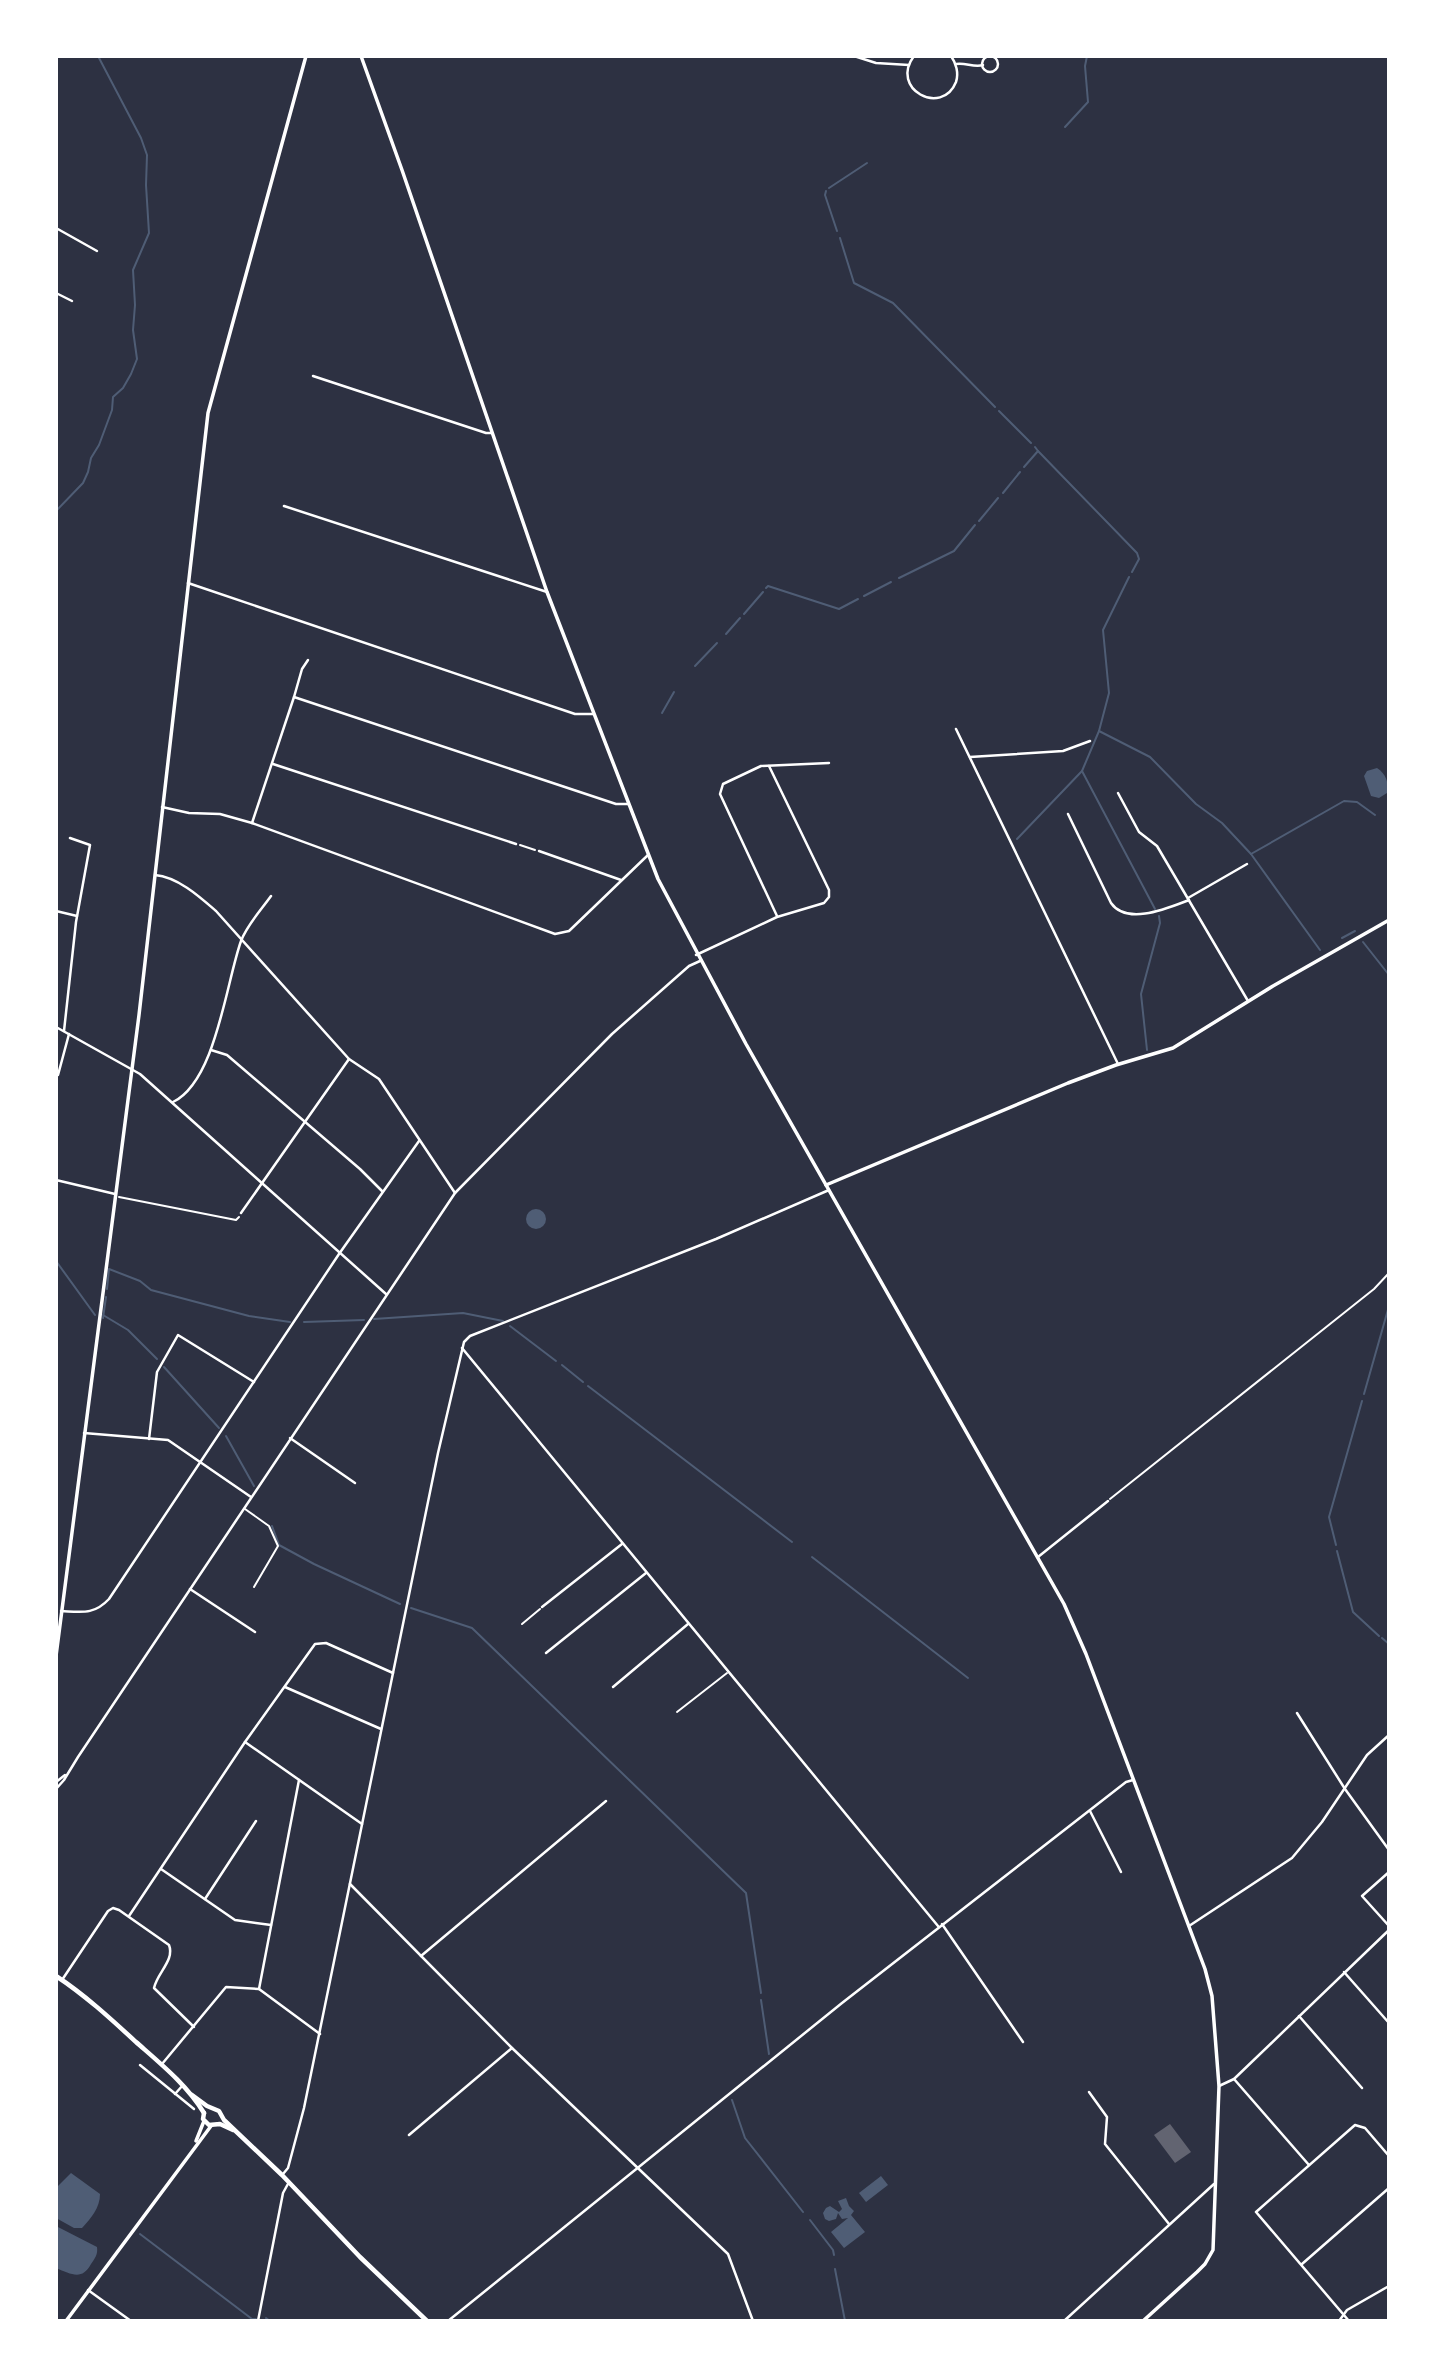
<svg xmlns="http://www.w3.org/2000/svg" width="1445" height="2377" font-family="'DejaVu Sans',sans-serif">
  <rect width="100%" height="100%" fill="#2d3142"/>
  <g fill="#4f5d75">
    <path d="M1377 768C1386 774 1389 782 1387 793L1379 798 1371 796 1364 776 1367 771Z"/>
    <circle cx="536" cy="1219" r="10"/>
    <path d="M71 2173 100 2194C100 2208 91 2218 82 2228H74L56 2218V2188Z"/>
    <polygon points="881,2176 888,2185 866,2202 859,2193"/>
    <polygon points="846,2198 849,2206 854,2211 851,2215 865,2232 844,2248 831,2232 848,2218 842,2219 838,2213 836,2219 829,2221 825,2219 823,2213 826,2208 830,2206 839,2212 842,2209 838,2201"/>
    <path d="M56 2226 97 2247C98 2255 95 2258 91 2264 82 2281 71 2274 56 2268Z"/>
  </g>
  <g fill="none" stroke-linecap="round" stroke-linejoin="round">
    <g stroke="#4f5d75" stroke-width="2">
      <polyline points="1065,127 1088,102 1085,66 1087,56"/>
      <polyline points="829,188 867,163"/>
      <polyline points="826,191 825,195 837,231"/>
      <polyline points="840,238 854,283 893,303 995,407"/>
      <polyline points="999,411 1031,443"/>
      <polyline points="1038,451 1137,553 1139,559 1132,572"/>
      <polyline points="1024,467 1038,451 1035,447"/>
      <polyline points="1003,493 1020,472"/>
      <polyline points="56,511 83,483 88,472 91,458 99,445 112,410 113,397 123,388 131,374 137,359 133,330 135,305 133,270 149,233 146,185 147,155 141,138 98,56"/>
      <polyline points="979,521 998,498"/>
      <polyline points="899,578 954,551 975,525"/>
      <polyline points="766,588 768,586 839,609 858,599"/>
      <polyline points="864,596 891,582"/>
      <polyline points="744,614 763,592"/>
      <polyline points="726,634 740,618"/>
      <polyline points="695,666 717,643"/>
      <polyline points="662,713 674,692"/>
      <polyline points="1099,731 1150,757 1196,804 1222,823 1251,854 1320,950"/>
      <polyline points="1082,771 1155,909"/>
      <polyline points="1388,824 1389,826"/>
      <polyline points="1017,839 1082,771 1099,731 1109,693 1103,630 1129,577"/>
      <polyline points="1251,854 1344,801 1357,802 1375,815"/>
      <polyline points="1342,938 1355,931"/>
      <polyline points="1363,942 1389,975"/>
      <polyline points="1147,1050 1141,994 1160,923 1159,916"/>
      <polyline points="56,1261 95,1315"/>
      <polyline points="107,1289 109,1269 140,1281 151,1290 249,1316 290,1322"/>
      <polyline points="103,1315 128,1330 157,1359"/>
      <polyline points="103,1318 106,1297"/>
      <polyline points="374,1319 463,1313 503,1321"/>
      <polyline points="304,1322 364,1320"/>
      <polyline points="510,1326 556,1361"/>
      <polyline points="562,1365 583,1382"/>
      <polyline points="164,1367 219,1428"/>
      <polyline points="588,1386 792,1542"/>
      <polyline points="1364,1394 1389,1306"/>
      <polyline points="226,1436 254,1486"/>
      <polyline points="272,1526 279,1545 314,1564 400,1604"/>
      <polyline points="1336,1545 1329,1517 1362,1401"/>
      <polyline points="1337,1551 1353,1612 1379,1636"/>
      <polyline points="812,1557 968,1678"/>
      <polyline points="411,1608 472,1628 746,1893 761,1993"/>
      <polyline points="1382,1638 1389,1644"/>
      <polyline points="761,2000 769,2054"/>
      <polyline points="732,2100 745,2138 803,2212"/>
      <polyline points="810,2220 833,2250 834,2255"/>
      <polyline points="140,2234 252,2319 256,2319"/>
      <polyline points="835,2269 845,2321"/>
      <polyline points="266,2318 270,2321"/>
    </g>
  </g>
  <polygon fill="#626471" points="1170,2124 1191,2152 1175,2163 1154,2135"/>
  <g fill="none" stroke-linecap="round" stroke-linejoin="round">
    <g stroke="#fff" stroke-width="2">
      <polyline points="520,845 535,850"/>
      <polyline points="56,1090 57,1080"/>
      <polyline points="119,1197 236,1220 239,1217"/>
      <polyline points="1110,1499 1374,1289 1389,1273"/>
      <polyline points="522,1624 540,1609"/>
    </g>
    <g stroke="#fff" stroke-width="2">
      <polyline points="245,1509 269,1526 278,1546 254,1587"/>
      <polyline points="677,1712 727,1673"/>
    </g>
    <g stroke="#fff" stroke-width="2.5">
      <polyline points="854,56 876,63 909,65"/>
      <path d="M914 56C889 89 942 117 956 82 959 73 956 63 951 56"/>
      <circle cx="990" cy="64" r="8"/>
      <path d="M956 64C965 62 974 68 983 65"/>
      <polyline points="56,228 97,251"/>
      <polyline points="56,293 72,301"/>
      <polyline points="313,376 486,433 492,433"/>
      <polyline points="284,506 547,592"/>
      <polyline points="188,583 575,714 593,714"/>
      <polyline points="294,697 302,669 308,660"/>
      <polyline points="956,729 1118,1064"/>
      <polyline points="970,757 1063,751 1090,741"/>
      <polyline points="273,764 516,844"/>
      <polyline points="1118,793 1139,832 1157,846 1248,1001"/>
      <polyline points="162,807 189,813 220,814 252,823 555,934 569,931 648,855"/>
      <path d="M1068 814 1111 903C1127 926 1168 908 1189 900"/>
      <polyline points="252,823 294,697 616,804 628,804"/>
      <polyline points="539,851 621,880"/>
      <path d="M155 875C178 877 200 897 216 911L349 1059 379 1079 455 1193"/>
      <polyline points="1188,898 1247,864"/>
      <polyline points="56,911 77,916"/>
      <polyline points="777,916 720,794 723,784 761,766 829,763"/>
      <polyline points="696,955 777,917 824,903 829,897 829,890 769,766"/>
      <polyline points="56,1027 140,1074 386,1294"/>
      <polyline points="64,1031 76,922 90,845 70,838"/>
      <polyline points="211,1050 227,1055 360,1169 382,1191"/>
      <polyline points="58,1075 69,1034"/>
      <path d="M173 1102C216 1081 226 983 241 941 247 925 261 910 271 896"/>
      <polyline points="56,1180 115,1194"/>
      <polyline points="241,1213 349,1059"/>
      <polyline points="462,1348 938,1926"/>
      <polyline points="84,1433 168,1440 251,1497"/>
      <polyline points="290,1438 355,1483"/>
      <polyline points="149,1439 157,1372 178,1335 254,1382"/>
      <polyline points="1038,1557 1108,1501"/>
      <polyline points="190,1589 255,1632"/>
      <polyline points="542,1607 622,1544"/>
      <path d="M61 1611C82 1612 94 1615 109 1599L339 1254 419 1141"/>
      <polyline points="546,1653 646,1573"/>
      <polyline points="285,1687 381,1729"/>
      <polyline points="613,1687 688,1624"/>
      <polyline points="1297,1713 1345,1789 1389,1850"/>
      <polyline points="245,1742 362,1824"/>
      <polyline points="56,1782 65,1775"/>
      <polyline points="56,1789 64,1780 78,1757 455,1193 612,1034 689,966 700,961"/>
      <polyline points="1090,1811 1121,1872"/>
      <polyline points="161,1869 235,1920 271,1925"/>
      <polyline points="1389,1872 1362,1896 1389,1926"/>
      <polyline points="350,1884 512,2048 728,2254 753,2321"/>
      <polyline points="205,1899 256,1821"/>
      <polyline points="129,1916 245,1742 315,1644 326,1643 393,1673"/>
      <polyline points="942,1924 1023,2042"/>
      <polyline points="1189,1926 1292,1858 1322,1822 1367,1755 1389,1735"/>
      <polyline points="421,1956 606,1801"/>
      <polyline points="1344,1972 1389,2023"/>
      <path d="M62 1980 108 1911 113 1908 119 1910 169 1945C175 1960 157 1973 154 1988L194 2027"/>
      <polyline points="259,1989 299,1780"/>
      <polyline points="1299,2016 1362,2088"/>
      <polyline points="162,2064 226,1987 259,1989 320,2034"/>
      <polyline points="140,2065 194,2109"/>
      <polyline points="1234,2079 1309,2165"/>
      <polyline points="1219,2086 1234,2079 1389,1930"/>
      <polyline points="1089,2092 1107,2117 1105,2144 1169,2224"/>
      <polyline points="175,2094 183,2085"/>
      <polyline points="409,2135 512,2048"/>
      <polyline points="283,2174 288,2168 304,2108 438,1453 464,1342 470,1336 716,1239 829,1190"/>
      <polyline points="1302,2264 1389,2188"/>
      <polyline points="88,2290 131,2321"/>
      <polyline points="258,2321 283,2193 289,2182"/>
      <polyline points="448,2321 842,2003 1126,1782 1133,1780"/>
      <polyline points="1064,2321 1214,2184"/>
      <polyline points="1339,2321 1347,2310 1389,2286"/>
      <polyline points="1349,2321 1256,2212 1355,2125 1365,2128 1389,2156"/>
    </g>
    <g stroke="#fff" stroke-width="3.5">
      <polyline points="361,56 402,170 547,592 658,879 746,1044 1064,1604 1086,1654 1205,1969 1212,1996 1219,2086 1213,2250 1205,2264 1197,2272 1143,2321"/>
      <polyline points="826,1185 1068,1083 1116,1065 1173,1048 1273,986 1389,920"/>
      <polyline points="56,1656 139,1015 208,413 306,56"/>
      <polyline points="196,2141 204,2121"/>
      <polyline points="66,2321 211,2126"/>
    </g>
    <g stroke="#fff" stroke-width="4.5">
      <path d="M56 1976C85 1995 111 2019 136 2042 161 2064 187 2085 204 2113"/>
      <polyline points="192,2095 207,2106 219,2111 224,2120 282,2175 360,2257 427,2321"/>
      <polyline points="204,2113 203,2119 209,2125 220,2124 233,2130"/>
    </g>
  </g>
  <rect width="1445" height="2377" fill="none" stroke="#ffffff" stroke-width="116"/>
</svg>
